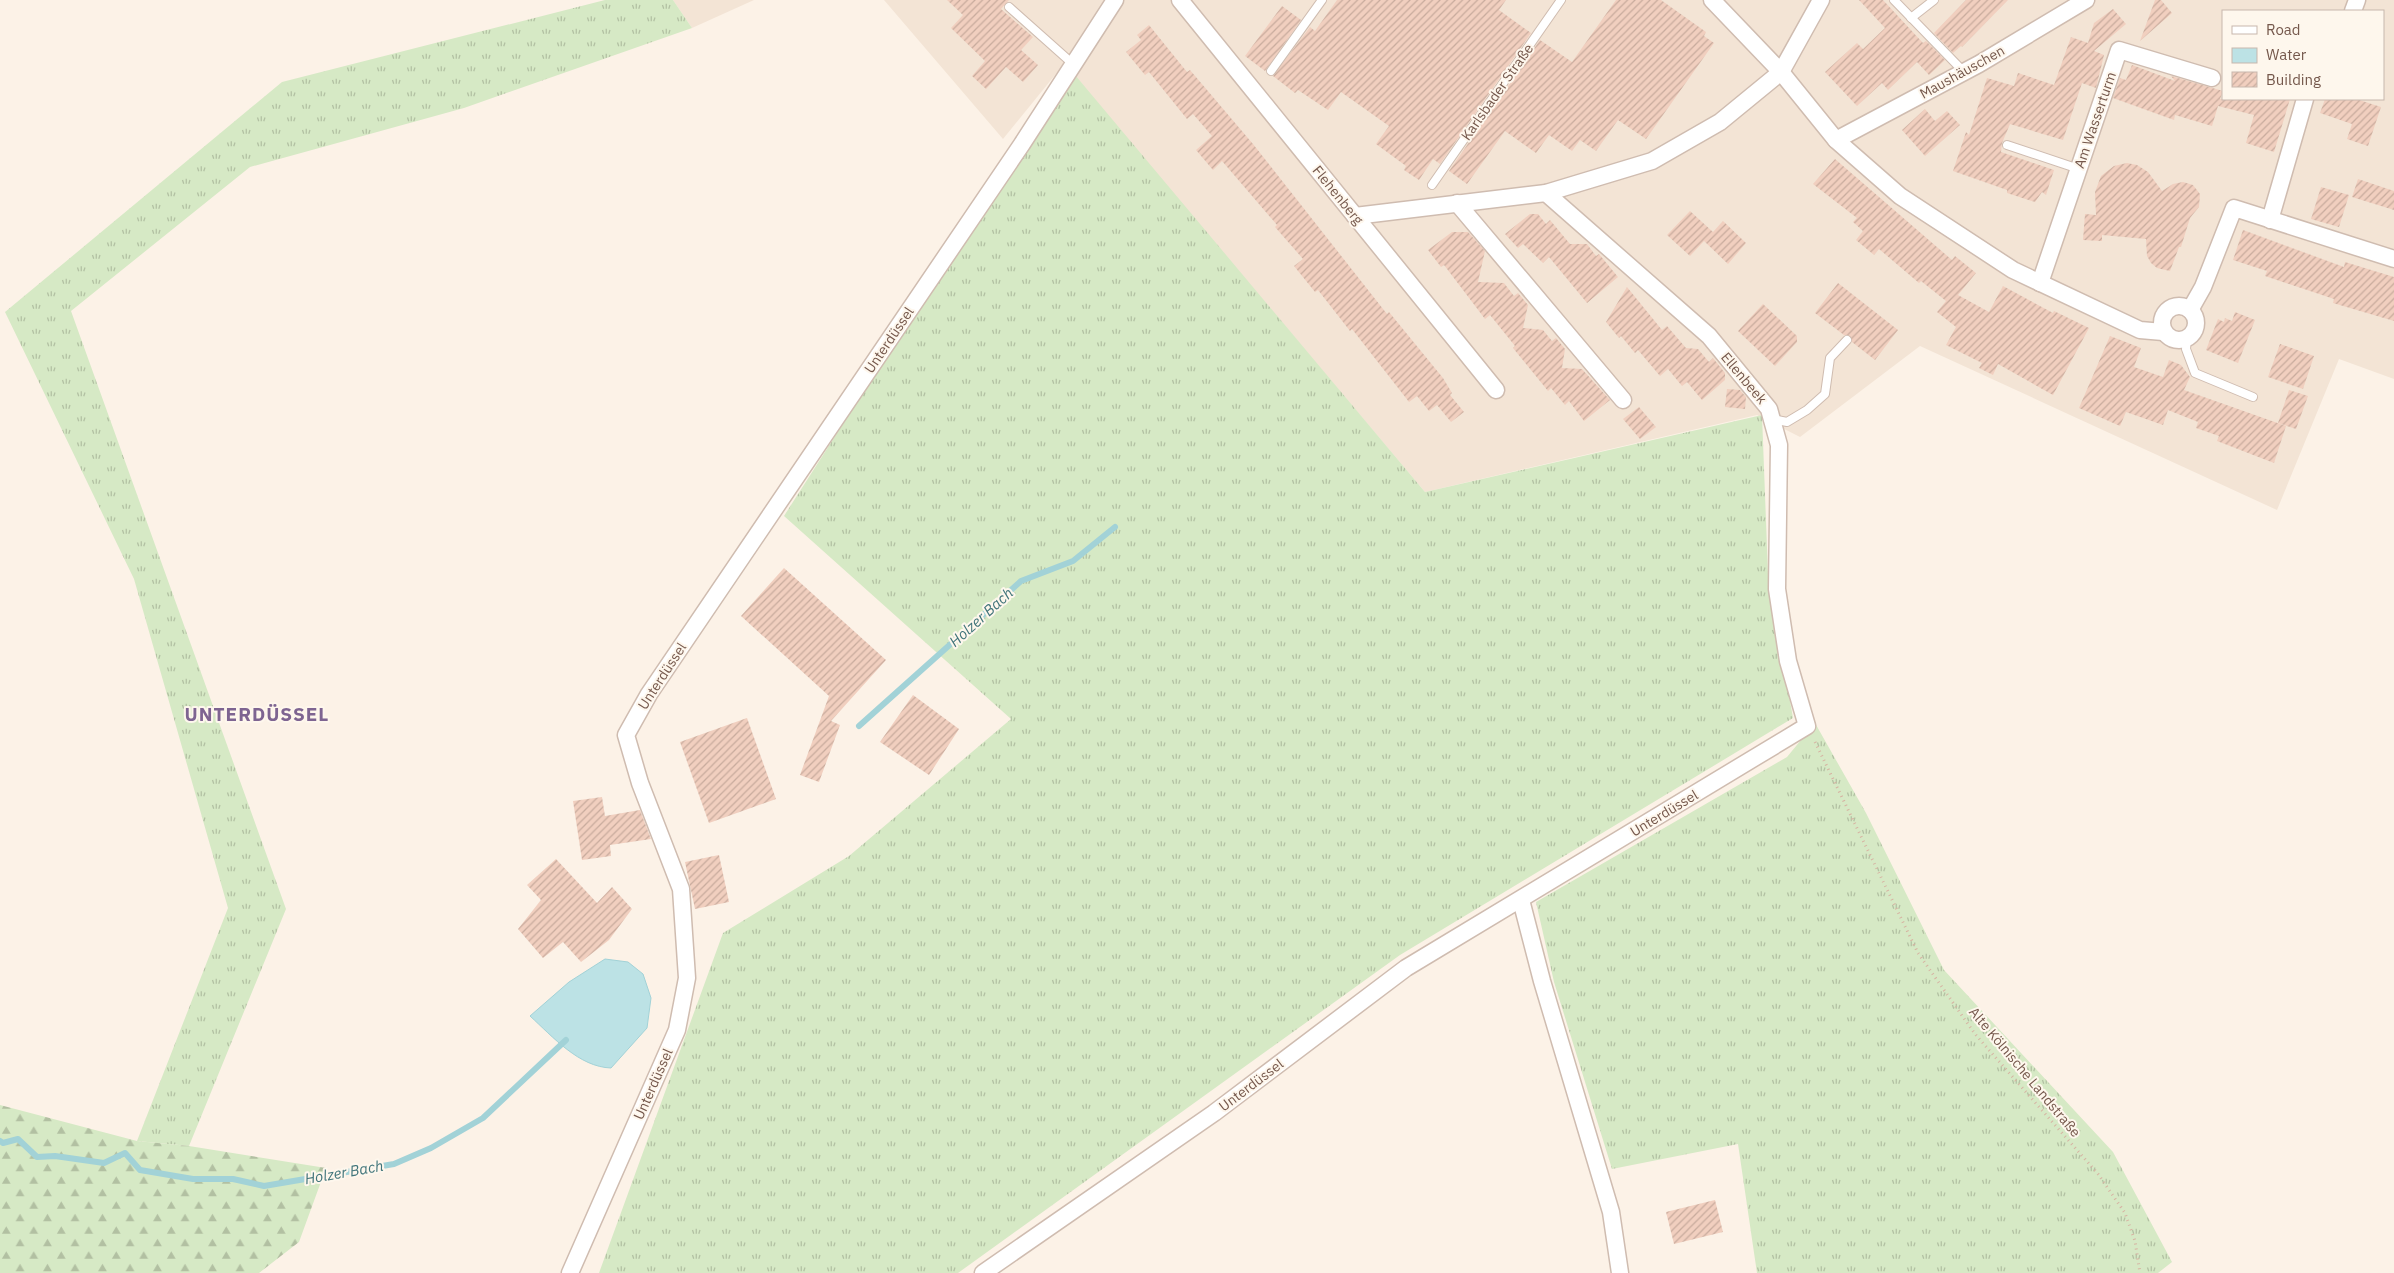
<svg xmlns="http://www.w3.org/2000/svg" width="2394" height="1273" font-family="'IBM Plex Sans',sans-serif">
  <defs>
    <pattern id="grass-tufts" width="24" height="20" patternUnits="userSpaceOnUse" patternTransform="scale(1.25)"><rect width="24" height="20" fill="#d6e9c5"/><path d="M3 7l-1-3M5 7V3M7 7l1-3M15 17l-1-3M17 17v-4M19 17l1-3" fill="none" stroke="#b2c0a2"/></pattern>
    <pattern id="forest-firs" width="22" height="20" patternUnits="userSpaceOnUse" patternTransform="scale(1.25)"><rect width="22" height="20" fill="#d6e9c5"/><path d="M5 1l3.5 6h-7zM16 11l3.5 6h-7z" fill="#b2c0a2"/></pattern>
    <pattern id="building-hatch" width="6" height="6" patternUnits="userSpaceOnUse" patternTransform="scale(1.25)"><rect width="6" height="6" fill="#f1cfbf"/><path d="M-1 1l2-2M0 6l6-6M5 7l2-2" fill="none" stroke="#c8ab9d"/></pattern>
  </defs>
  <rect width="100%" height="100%" fill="#fcf2e7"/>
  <g fill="#f3e4d5" fill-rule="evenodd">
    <polygon points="673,0 754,0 692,28"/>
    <path d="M884 0H2394V379L2339 359 2277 510 1920 346 1800 437 1757 415 1425 492 1064 64 1003 139ZM2223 11H2383V99H2223Z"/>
  </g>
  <g fill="url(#grass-tufts)">
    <polygon points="605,0 673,0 692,28 464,108 250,167 71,311 286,909 189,1146 137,1141 228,908 134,579 5,312 282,82"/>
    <polygon points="1070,69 1425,492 1762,415 1768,574 1793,718 1400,955 958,1273 599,1273 723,933 849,856 1011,719 784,516"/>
    <polygon points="1815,723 1866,813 1944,970 2113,1152 2172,1262 2158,1273 1757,1273 1738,1144 1612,1169 1554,982 1536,902 1787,757"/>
  </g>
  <polygon fill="url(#forest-firs)" points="0,1105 137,1141 189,1146 326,1168 299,1242 259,1273 0,1273"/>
  <path fill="#bce2e5" stroke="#a2d2d7" d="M605 959 628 962 643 974 651 998 647 1028 611 1068C579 1067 553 1037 530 1016L569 982Z"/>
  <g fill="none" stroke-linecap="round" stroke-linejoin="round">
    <g stroke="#a2d2d7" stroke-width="6">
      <polyline points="859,726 1021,581 1073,561 1115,527"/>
      <polyline points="0,1141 3,1143 18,1139 37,1157 55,1156 104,1163 125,1153 140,1170 193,1179 233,1179 264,1186 394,1164 431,1148 483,1118 566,1040"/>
    </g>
  </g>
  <g fill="url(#building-hatch)">
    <polygon points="947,0 1009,0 1001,9 1033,37 1021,50 1038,65 1023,82 1006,67 986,89 972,76 985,61 951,28 963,15"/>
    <polygon points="1337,0 1506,0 1499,10 1531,33 1440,164 1433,159 1419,180 1404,170 1406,166 1376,144 1389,126 1341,92 1328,110 1298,90 1295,93 1273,76 1310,27 1315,31"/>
    <polygon points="1616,0 1661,0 1706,32 1704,36 1714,43 1646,139 1618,120 1596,151 1580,140 1572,151 1549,135 1536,153 1505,131 1467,184 1449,171 1540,40 1572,62"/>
    <polygon points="1859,0 1883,0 1923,43 1926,41 1945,60 1929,75 1917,62 1888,90 1882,83 1857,106 1825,72 1857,43 1863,49 1885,28"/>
    <polygon points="1966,0 2008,0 1962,47 1961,46 1953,53 1934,33"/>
    <polygon points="2155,0 2161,0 2172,13 2140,41"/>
    <polygon points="1282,6 1301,20 1265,71 1245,56"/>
    <polygon points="2113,9 2126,24 2094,51 2104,55 2096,88 2082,83 2063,140 2010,124 2002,143 2001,152 2054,170 2046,195 2042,192 2035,202 2007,193 2007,190 1953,171 1966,132 1969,135 1987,78 2014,86 2018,73 2054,85 2071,37 2088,43 2094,23"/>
    <polygon points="1149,25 1187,72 1190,70 1253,144 1387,314 1389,312 1443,378 1452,393 1450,395 1464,412 1451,422 1437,405 1429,411 1417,396 1409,402 1352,329 1350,331 1318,290 1315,292 1294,266 1303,259 1275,227 1277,225 1222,161 1213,170 1196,150 1212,136 1193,114 1187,119 1149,72 1145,75 1126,52 1141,40 1137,35"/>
    <polygon points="2132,65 2175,81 2171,76 2223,91 2220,99 2290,99 2274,152 2246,143 2254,115 2218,106 2212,126 2175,115 2174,120 2113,98 2120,78 2126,80"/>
    <polygon points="2325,99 2356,99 2381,107 2368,146 2347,139 2352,124 2320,113"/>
    <polygon points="1925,109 1935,121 1947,111 1960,125 1925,156 1902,130"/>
    <polygon points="1835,159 1952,260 1955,256 1976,273 1958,295 1989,312 2003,286 2053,313 2054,311 2089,328 2053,395 1998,364 1993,375 1979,368 1982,363 1946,345 1956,327 1937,312 1946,301 1921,281 1919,283 1879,249 1874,255 1856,240 1863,231 1853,222 1857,218 1813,184"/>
    <polygon points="2127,163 2137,165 2148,172 2162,191 2173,184 2183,182 2193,185 2200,194 2199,207 2190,218 2181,247 2179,247 2170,271 2157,268 2151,263 2147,256 2146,239 2102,235 2102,241 2083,240 2085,214 2096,215 2095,192 2101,176 2114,166"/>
    <polygon points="2358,179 2394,191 2394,210 2352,197"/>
    <polygon points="2321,187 2349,195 2339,227 2311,219"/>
    <polygon points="1690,211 1713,232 1723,221 1746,243 1728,264 1704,241 1690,256 1667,235"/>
    <polygon points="1530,214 1538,214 1546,224 1550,220 1570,244 1587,244 1596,256 1599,254 1618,277 1587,303 1549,257 1543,263 1523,244 1518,248 1505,234"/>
    <polygon points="2243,230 2344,267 2345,262 2394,277 2394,321 2333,303 2334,299 2265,276 2267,271 2233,260"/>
    <polygon points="1452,232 1468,232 1485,251 1478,282 1504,283 1514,296 1518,293 1528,305 1523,328 1543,330 1552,341 1556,338 1565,349 1562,368 1582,369 1610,400 1584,421 1569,401 1565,405 1551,388 1548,391 1513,348 1515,346 1490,315 1485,319 1444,265 1441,267 1428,250"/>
    <polygon points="1838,283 1898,330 1875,360 1852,342 1850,336 1844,335 1815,313"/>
    <polygon points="1627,287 1662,330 1667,326 1686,348 1698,349 1709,362 1713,358 1725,373 1725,380 1702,400 1687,382 1682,386 1668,369 1660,376 1638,350 1635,353 1621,336 1619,338 1606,322"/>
    <polygon points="1763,304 1797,336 1797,342 1775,366 1738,331"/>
    <polygon points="2235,312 2255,320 2238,363 2206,350 2218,319 2224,322 2225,318 2232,321"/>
    <polygon points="2110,336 2141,348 2134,367 2163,377 2169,360 2181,365 2190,377 2184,390 2286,426 2274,463 2217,441 2219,436 2196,428 2198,422 2168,410 2163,425 2126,412 2120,426 2079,408"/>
    <polygon points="2280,344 2314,356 2303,389 2268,377"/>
    <polygon points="1727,389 1740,390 1746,397 1745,409 1725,407"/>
    <polygon points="2289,390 2308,396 2296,429 2278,423"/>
    <polygon points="1639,407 1656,427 1640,439 1623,419"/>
    <polygon points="784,568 886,660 831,721 840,725 819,782 800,775 829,696 741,616"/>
    <polygon points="913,695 959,729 929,775 880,742"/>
    <polygon points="747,718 776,799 709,823 680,742"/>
    <polygon points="602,797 605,816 640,810 651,839 610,845 611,856 582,860 573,801"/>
    <polygon points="719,855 729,902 695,909 685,862"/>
    <polygon points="556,859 597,903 612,887 632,909 609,940 581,962 563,942 543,958 518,929 541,900 527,885"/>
    <polygon points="1715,1200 1723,1232 1674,1244 1666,1212"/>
  </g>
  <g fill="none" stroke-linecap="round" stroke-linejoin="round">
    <defs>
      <g id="lane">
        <polyline points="1894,0 1964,72"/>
        <polyline points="1009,7 1073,64"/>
        <polyline points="1911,18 1934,0"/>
        <polyline points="1271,71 1322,0"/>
        <polyline points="2007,145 2079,169"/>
        <polyline points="1432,185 1561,0"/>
        <polyline points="2187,338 2186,349 2195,373 2253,397"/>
        <polyline points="1772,419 1787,422 1807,410 1825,394 1830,358 1847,340"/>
      </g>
      <g id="street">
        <polyline points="1180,0 1496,390"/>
        <polyline points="1712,0 1781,72 1836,140 1900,196 2013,270 2140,330 2163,332"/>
        <polyline points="2353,11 2357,0"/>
        <polyline points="1836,140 1979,64 2086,0"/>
        <polyline points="1457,203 1623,400"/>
        <polyline points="1355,216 1546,193 1652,161 1720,122 1781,72 1821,0"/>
        <polyline points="2270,220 2305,99"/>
        <polyline points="2040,283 2119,50 2212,78"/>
        <circle cx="2179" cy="323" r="17"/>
        <polyline points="2190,310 2203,287 2234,208 2394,259"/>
        <polyline points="1521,900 1542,981 1611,1212 1620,1273"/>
        <polyline points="570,1273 677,1030 687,978 681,889 640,783 626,735 649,694 1022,144 1115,0"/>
        <polyline points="983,1273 1214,1113 1406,968 1807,726 1788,661 1777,589 1779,445 1769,409 1709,336 1546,193"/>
      </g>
    </defs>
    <use href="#lane" stroke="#cfbcb0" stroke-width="10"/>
    <use href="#street" stroke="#cfbcb0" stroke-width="19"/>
    <polyline stroke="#d6b3a2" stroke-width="3" stroke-dasharray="1 4" stroke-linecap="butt" points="1815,742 1918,953 1975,1034 2098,1174 2125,1213 2135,1241 2140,1273"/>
    <use href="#lane" stroke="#fff" stroke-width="8"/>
    <use href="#street" stroke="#fff" stroke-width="16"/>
  </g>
  <g text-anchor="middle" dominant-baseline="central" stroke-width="4" stroke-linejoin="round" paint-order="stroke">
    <g font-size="14" fill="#75584c" stroke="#fef7ed">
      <text transform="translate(1962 72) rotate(-29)">Maushäuschen</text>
      <text transform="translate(1497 92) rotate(-55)">Karlsbader Straße</text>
      <text transform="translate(2095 120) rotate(-71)">Am Wasserturm</text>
      <text transform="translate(1338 195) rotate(51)">Flehenberg</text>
      <text transform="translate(889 340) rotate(-56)">Unterdüssel</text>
      <text transform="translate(1744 378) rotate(50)">Ellenbeek</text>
      <text transform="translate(662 676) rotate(-57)">Unterdüssel</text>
      <text transform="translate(1664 813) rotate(-31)">Unterdüssel</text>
      <text transform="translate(2025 1072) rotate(50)">Alte Kölnische Landstraße</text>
      <text transform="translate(653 1084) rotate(-66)">Unterdüssel</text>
      <text transform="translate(1251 1085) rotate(-37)">Unterdüssel</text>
    </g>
    <g font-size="15" font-style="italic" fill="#40747a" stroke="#fef7ed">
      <text transform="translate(981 617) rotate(-42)">Holzer Bach</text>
      <text transform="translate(344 1172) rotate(-10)">Holzer Bach</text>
    </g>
    <g font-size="19" font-weight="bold" letter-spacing="1" fill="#7e6491" stroke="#fef7ed">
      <text x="257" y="714">UNTERDÜSSEL</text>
    </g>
  </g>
  <rect x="2222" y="10" width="162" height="90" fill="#fef7ed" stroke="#c7b7ad"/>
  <rect x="2232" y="26" width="25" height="8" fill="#ffffff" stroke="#c7b7ad"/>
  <text x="2266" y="35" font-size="15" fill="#75584c">Road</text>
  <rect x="2232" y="48" width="25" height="15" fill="#bce2e5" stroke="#c7b7ad"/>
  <text x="2266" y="60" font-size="15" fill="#75584c">Water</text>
  <rect x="2232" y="72" width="25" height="15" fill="url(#building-hatch)" stroke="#c7b7ad"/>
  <text x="2266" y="85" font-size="15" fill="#75584c">Building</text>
</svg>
